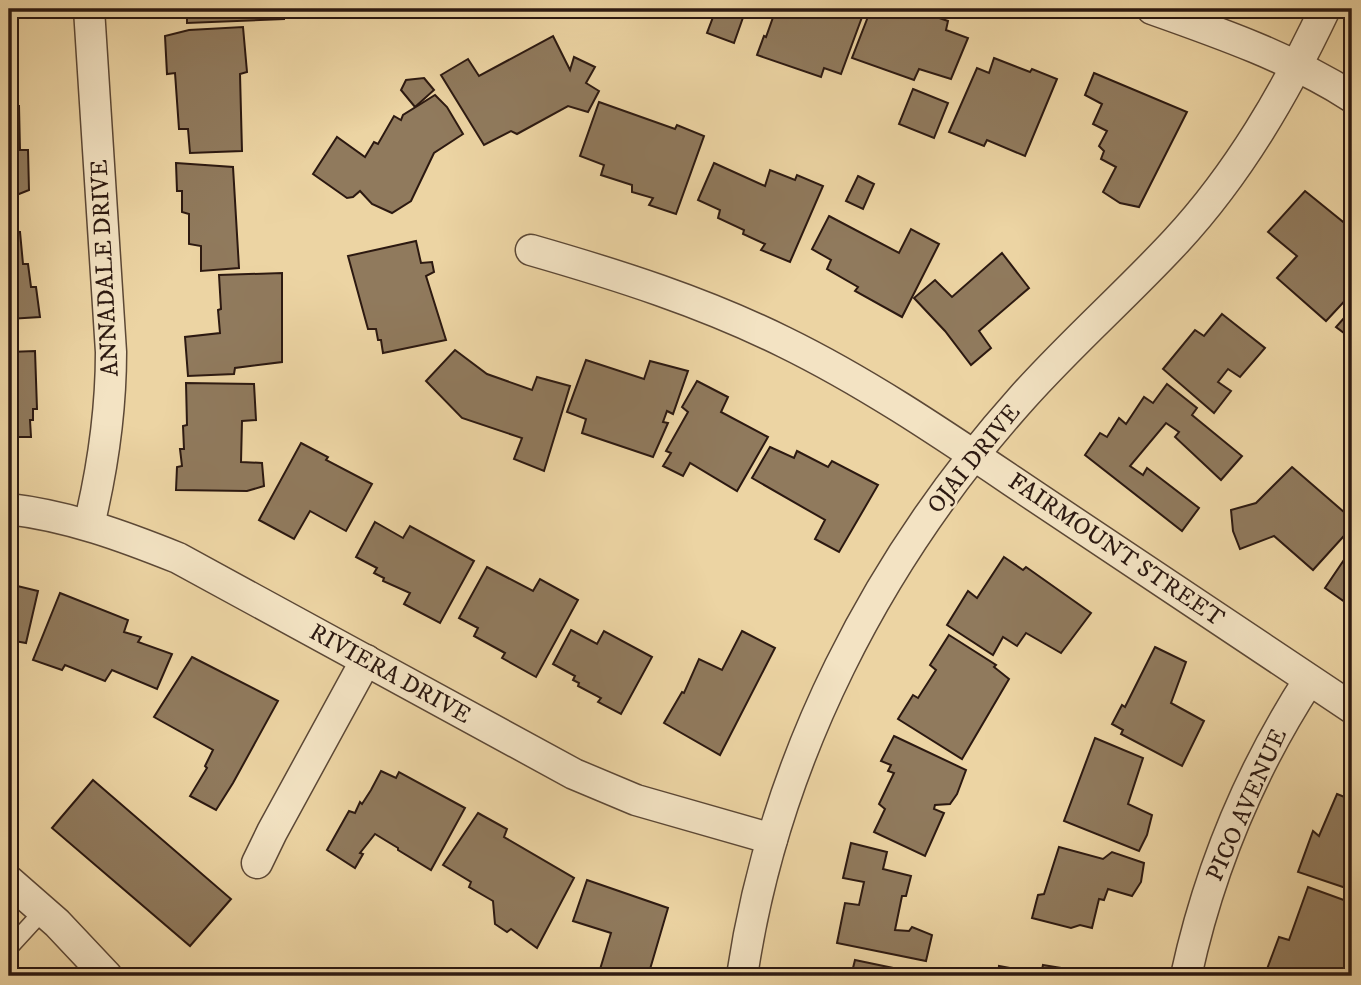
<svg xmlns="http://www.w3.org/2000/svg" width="1361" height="985" font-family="'IM FELL DW Pica',serif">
  <rect width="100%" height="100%" fill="#ecd4a3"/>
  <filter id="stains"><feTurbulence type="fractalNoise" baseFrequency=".00286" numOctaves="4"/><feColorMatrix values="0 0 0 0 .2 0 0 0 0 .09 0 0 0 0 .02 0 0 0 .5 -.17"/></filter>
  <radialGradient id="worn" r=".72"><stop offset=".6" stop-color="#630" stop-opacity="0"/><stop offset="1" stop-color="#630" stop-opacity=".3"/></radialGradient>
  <g fill="#907a5d" stroke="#2c1911" stroke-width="2">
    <polygon points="9,9 16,9 17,16 9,17 12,71 9,72"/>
    <polygon points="187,9 284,9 284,19 187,23"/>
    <polygon points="690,9 746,9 734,43 707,33 713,17"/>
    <polygon points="776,9 865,9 841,74 824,68 821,77 757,55 764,36 766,37"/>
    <polygon points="871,9 913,9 948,21 946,30 968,38 951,79 919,69 914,80 852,58"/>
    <polygon points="243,27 247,72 240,74 242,151 190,153 188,129 179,129 175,73 167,74 165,36 189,30"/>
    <polygon points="553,36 570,70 574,57 595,67 586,83 599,91 588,112 568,106 517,134 511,131 484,145 441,75 468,59 479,76"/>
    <polygon points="994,58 1030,72 1032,69 1057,79 1025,156 987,140 984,146 949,132 977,68 989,73"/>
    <polygon points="1094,73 1187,112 1139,207 1120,203 1103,192 1116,167 1101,159 1104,151 1099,146 1107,131 1093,124 1102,104 1085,95"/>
    <polygon points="424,78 434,90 415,107 401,90 406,80"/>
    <polygon points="913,89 948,103 934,138 899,124"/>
    <polygon points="435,95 447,107 463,134 434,153 411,201 392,213 372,204 360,191 353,197 347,198 313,174 337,137 365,157 374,142 378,144 394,116 401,120 403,115"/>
    <polygon points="9,100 9,106 19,106 20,150 28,150 29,190 9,198"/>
    <polygon points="599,102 675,129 677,125 704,136 676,214 649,205 653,198 632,192 632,185 601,175 604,165 580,156"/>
    <polygon points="176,163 233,167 239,268 201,271 201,246 189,244 189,214 182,212 182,191 177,191"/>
    <polygon points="714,163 765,186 770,170 795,180 797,175 823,186 790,262 761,250 765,244 743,234 744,230 718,218 720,210 698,200"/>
    <polygon points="858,176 874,184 863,209 846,201"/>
    <polygon points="1305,191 1347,225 1352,219 1352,293 1326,321 1277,278 1297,256 1268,232"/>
    <polygon points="829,216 899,253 911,229 939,244 902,317 855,291 858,287 827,269 831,260 812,249"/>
    <polygon points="9,224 9,231 20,232 23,264 28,264 31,287 36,287 40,317 9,319"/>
    <polygon points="416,241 421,263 432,262 434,272 426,276 446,340 383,353 381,340 378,340 376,329 368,329 348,256"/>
    <polygon points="1002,253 1029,288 979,331 991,348 971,365 945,331 914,298 935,280 952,297"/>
    <polygon points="282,273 282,362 235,368 234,374 188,376 185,337 220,333 218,310 221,309 219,275"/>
    <polygon points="1352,309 1352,339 1336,327"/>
    <polygon points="1222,314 1265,348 1240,377 1228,369 1218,382 1231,391 1214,413 1163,369 1195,330 1204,336"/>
    <polygon points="455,350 487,374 532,390 537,377 570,386 544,471 514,459 522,438 462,418 426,381"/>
    <polygon points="35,351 37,409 33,409 33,420 30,420 31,437 9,437 9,352"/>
    <polygon points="586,360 644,379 650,361 688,371 673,414 667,411 663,422 668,423 653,457 582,433 586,419 567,412"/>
    <polygon points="697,381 728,397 721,412 768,437 737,491 690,463 683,476 663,466 671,453 666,451 688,412 682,407"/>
    <polygon points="186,383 254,384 256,420 242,421 241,462 262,463 264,486 247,491 176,490 177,467 182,466 180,449 184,449 183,426 187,425"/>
    <polygon points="1167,384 1197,408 1192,415 1242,456 1221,480 1175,437 1179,432 1166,423 1130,466 1143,475 1147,468 1199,508 1182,531 1085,455 1100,433 1107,437 1119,418 1126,424 1144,397 1153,403"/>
    <polygon points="301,443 328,457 326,460 372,484 346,531 310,511 294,539 259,520"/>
    <polygon points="770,447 794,458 797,451 828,467 832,461 878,485 839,552 815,539 825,520 752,478"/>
    <polygon points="1292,467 1352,519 1352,527 1313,570 1274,536 1240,549 1233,531 1231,510 1256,503"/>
    <polygon points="375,522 403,538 410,526 474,561 440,623 404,604 410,593 383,581 384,578 374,573 377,568 356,557"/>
    <polygon points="1352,548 1352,607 1325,588"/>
    <polygon points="1004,557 1023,570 1026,567 1091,613 1061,653 1026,633 1017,646 1003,637 993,655 947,625 968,591 977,598"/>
    <polygon points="487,567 533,591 540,579 578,600 536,677 502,658 505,653 474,636 478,628 459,618"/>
    <polygon points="9,584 38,591 26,643 9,640"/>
    <polygon points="60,593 128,620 124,632 141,637 138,642 172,654 157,689 112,670 105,681 65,665 62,670 33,660"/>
    <polygon points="571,630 597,644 604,631 652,657 621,714 598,702 601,698 578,686 579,683 573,680 575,676 553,664"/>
    <polygon points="742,631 775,648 720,755 664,723 682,692 684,693 699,659 722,670"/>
    <polygon points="949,635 996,665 994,667 1009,679 962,759 898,719 913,695 918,698 936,670 930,665"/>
    <polygon points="1155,647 1186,662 1171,703 1204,721 1182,766 1121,734 1123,730 1112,724 1122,705 1125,707"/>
    <polygon points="192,657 278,701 233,783 216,810 190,796 207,768 205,766 213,750 154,717"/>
    <polygon points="894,736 966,770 957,794 950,804 935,805 934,809 944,813 925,856 874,832 885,809 879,804 894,773 888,771 891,765 881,761"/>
    <polygon points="1095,738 1143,758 1128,804 1152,815 1147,835 1139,851 1064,821"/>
    <polygon points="381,771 396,778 399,772 465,808 431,870 398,850 398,848 375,834 360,853 363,854 355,868 327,850 349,811 355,813 360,802 362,804 371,790"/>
    <polygon points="93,780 231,899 190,946 52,828"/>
    <polygon points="1337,794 1352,800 1352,890 1298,872 1313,831 1319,836"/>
    <polygon points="478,813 507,829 504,837 574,878 537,948 511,929 507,932 495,924 493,901 469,887 471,882 443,865"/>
    <polygon points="851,843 887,852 883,869 911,876 906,896 902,896 895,930 909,931 912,927 932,935 926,961 837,943 845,903 859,905 864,882 843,878"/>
    <polygon points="1059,847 1103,859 1112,852 1144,863 1141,882 1132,896 1108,889 1104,900 1099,899 1092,928 1080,925 1071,928 1032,918 1038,895 1044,894"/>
    <polygon points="587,880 668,908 648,976 598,976 611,933 573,921"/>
    <polygon points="1308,887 1352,903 1352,976 1315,976 1299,969 1298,976 1289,976 1267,969 1279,937 1289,940"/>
    <polygon points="855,960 922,974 921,976 851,976"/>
    <polygon points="1043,965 1086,972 1085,976 998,976 999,966 1041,974"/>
  </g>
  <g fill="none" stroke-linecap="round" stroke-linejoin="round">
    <defs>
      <polyline id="service" points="9,948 43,911"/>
      <g id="minor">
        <path d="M89 9 111 352C111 411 103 467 89 525"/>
        <path d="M1152 9C1220 33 1291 58 1352 97"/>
        <path d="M531 250C618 275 703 302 784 342 872 385 954 442 1036 497 1141 567 1246 638 1352 708"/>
        <path d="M9 509C69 516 123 536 178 558L574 774 636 800 772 839"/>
        <polyline points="257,863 272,832 366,660"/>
        <polyline points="9,881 57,923 107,976"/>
        <path d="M742 976C774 760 877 560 1022 398 1071 343 1126 295 1176 241 1239 173 1285 93 1325 9"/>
        <path d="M1186 976C1209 870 1250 771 1309 680"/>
      </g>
    </defs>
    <use href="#service" stroke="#5c4836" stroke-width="19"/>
    <use href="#minor" stroke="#5c4836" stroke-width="33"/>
    <use href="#service" stroke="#f3e3c3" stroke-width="16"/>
    <use href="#minor" stroke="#f3e3c3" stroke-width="30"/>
  </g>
  <g text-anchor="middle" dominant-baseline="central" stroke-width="5" stroke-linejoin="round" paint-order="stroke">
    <g font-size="24" fill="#2c1911" stroke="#f3e3c3">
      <text transform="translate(105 268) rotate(-93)">ANNADALE DRIVE</text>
      <text transform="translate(974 459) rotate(-51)">OJAI DRIVE</text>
      <text transform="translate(1116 550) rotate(34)">FAIRMOUNT STREET</text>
      <text transform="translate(390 674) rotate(29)">RIVIERA DRIVE</text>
      <text transform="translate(1247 805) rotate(-66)">PICO AVENUE</text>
    </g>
  </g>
  <rect width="1361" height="985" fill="none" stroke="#ecd4a3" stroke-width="35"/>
  <rect x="10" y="10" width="1340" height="964" fill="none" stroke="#2c1911" stroke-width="3.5"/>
  <rect x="18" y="18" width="1326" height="950" fill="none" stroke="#2c1911" stroke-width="2"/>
  <rect width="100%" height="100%" filter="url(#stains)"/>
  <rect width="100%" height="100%" fill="url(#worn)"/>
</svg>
